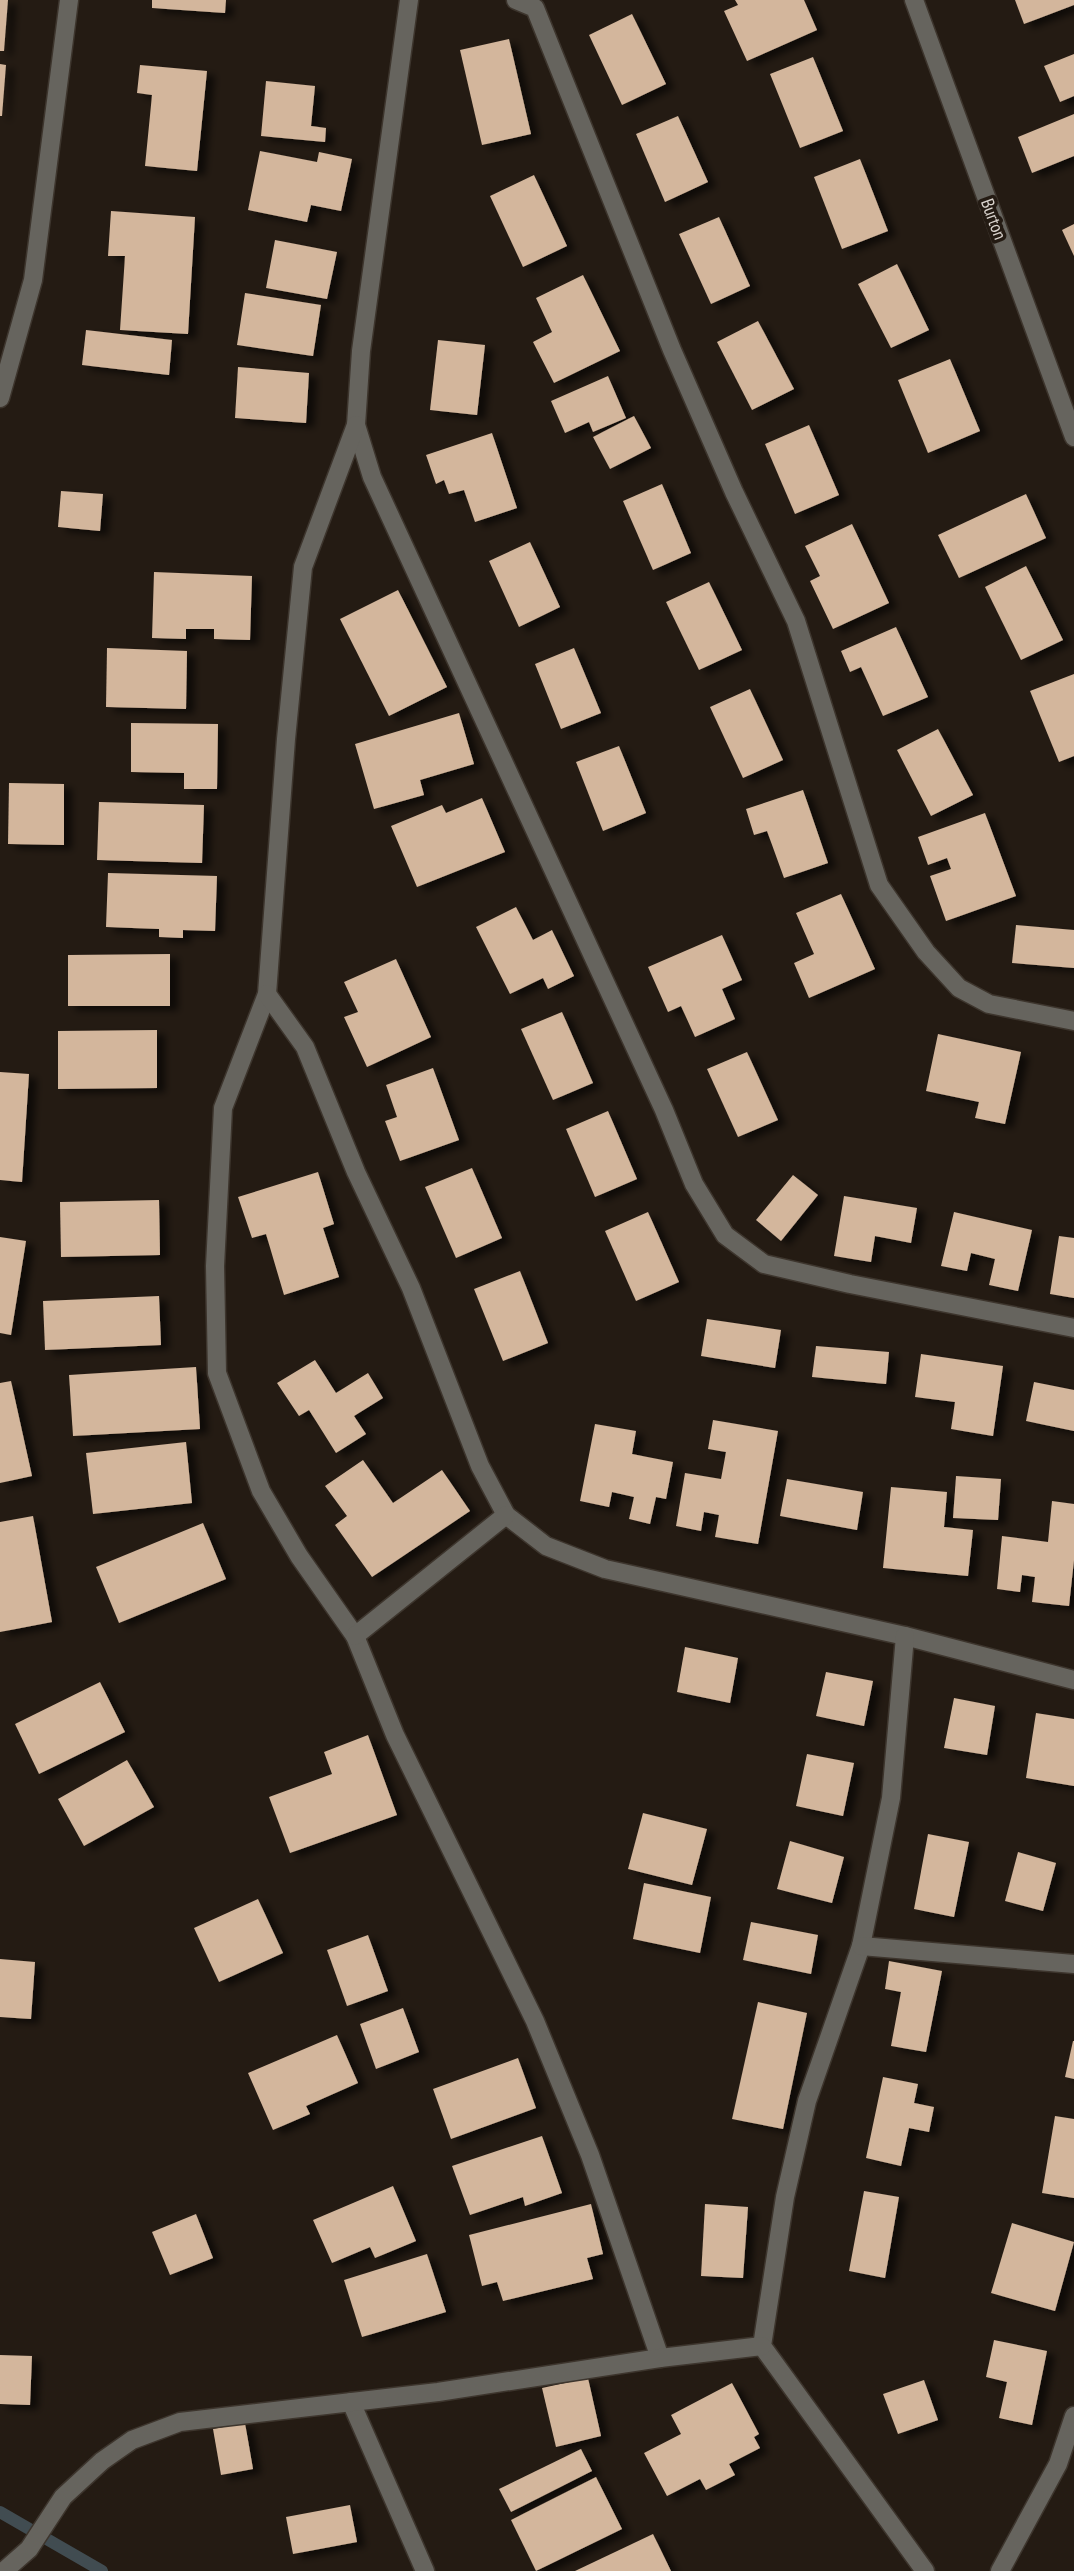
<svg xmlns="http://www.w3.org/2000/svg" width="1074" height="2571" font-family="'PT Sans Narrow',sans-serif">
  <defs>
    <filter id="shadow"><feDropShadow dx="8" dy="4.5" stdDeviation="3.5" flood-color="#0009"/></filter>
  </defs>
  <rect width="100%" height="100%" fill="#241b13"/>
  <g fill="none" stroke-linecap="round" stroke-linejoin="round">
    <polyline stroke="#414c51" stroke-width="12" points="0,2512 102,2571"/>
  </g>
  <g fill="#d3b69c" filter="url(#shadow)">
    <polygon points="0,0 8,0 4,51 0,51"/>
    <polygon points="152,0 226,0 225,13 152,8"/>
    <polygon points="735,0 804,0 817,30 747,61 724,11 738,5"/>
    <polygon points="1015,0 1074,0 1074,5 1024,24"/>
    <polygon points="632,14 666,84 622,105 589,35"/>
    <polygon points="509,39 531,134 482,145 460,50"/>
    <polygon points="1074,54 1074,96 1060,102 1044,66"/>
    <polygon points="813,57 843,131 800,148 770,74"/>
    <polygon points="0,64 6,65 2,116 0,116"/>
    <polygon points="140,65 207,71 197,171 145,166 152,95 137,93"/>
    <polygon points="266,81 315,86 311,126 326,128 325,142 261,136"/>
    <polygon points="1074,114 1074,156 1032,173 1018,137"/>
    <polygon points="678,116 708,182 665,202 636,134"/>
    <polygon points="260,151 317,162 319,152 352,159 341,211 311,205 307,222 248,210"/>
    <polygon points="860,159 888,231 842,249 814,177"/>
    <polygon points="534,175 567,246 523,267 490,196"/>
    <polygon points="111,211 195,217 188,334 120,330 125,256 108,256"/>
    <polygon points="719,217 750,286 711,304 679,234"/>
    <polygon points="1074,224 1074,256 1062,230"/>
    <polygon points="275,240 337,252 327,299 266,288"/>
    <polygon points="897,264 929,330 891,348 858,284"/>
    <polygon points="583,275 620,351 554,383 533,342 552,332 536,298"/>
    <polygon points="245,293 321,305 313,356 237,345"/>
    <polygon points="758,321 794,389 752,410 717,342"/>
    <polygon points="86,330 172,340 169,375 82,365"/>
    <polygon points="438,340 485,345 477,415 430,410"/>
    <polygon points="950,359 980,431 928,453 898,380"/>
    <polygon points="238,367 309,373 306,423 235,418"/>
    <polygon points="608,376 626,418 593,432 589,422 565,433 551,401"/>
    <polygon points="634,416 651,448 610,469 593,437"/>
    <polygon points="809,425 839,495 795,514 765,444"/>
    <polygon points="492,433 517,508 475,522 464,490 449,494 444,480 436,484 426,455"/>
    <polygon points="662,484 691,553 653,570 623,501"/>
    <polygon points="61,491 103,494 100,531 58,527"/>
    <polygon points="1026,494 1046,538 959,578 938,535"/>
    <polygon points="852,524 889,603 833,629 810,581 820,576 805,546"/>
    <polygon points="530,542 560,607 519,627 489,561"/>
    <polygon points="1026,566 1063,640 1021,660 985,587"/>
    <polygon points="154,572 252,576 250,640 214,639 214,629 186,629 186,639 152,638"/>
    <polygon points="709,582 742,650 699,670 666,602"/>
    <polygon points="398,590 447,687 389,716 340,619"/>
    <polygon points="896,627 928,697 883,716 861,667 850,672 841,651"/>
    <polygon points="107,648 187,651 186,709 106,707"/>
    <polygon points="574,648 601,713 561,729 535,664"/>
    <polygon points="1074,674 1074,756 1059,762 1030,691"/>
    <polygon points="750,689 783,760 743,778 710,707"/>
    <polygon points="459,713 474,764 420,780 424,795 374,809 355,744"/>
    <polygon points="131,723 218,724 217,789 184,789 184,773 131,772"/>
    <polygon points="938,729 973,795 931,816 897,750"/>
    <polygon points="619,746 646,813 603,831 576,762"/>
    <polygon points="9,783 64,784 64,845 8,844"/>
    <polygon points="803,790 828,863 784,878 767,831 754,835 746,809"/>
    <polygon points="482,798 505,852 417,887 391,826 442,805 446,813"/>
    <polygon points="99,802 204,805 202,863 97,860"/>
    <polygon points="985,813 1016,896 946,921 930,876 951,869 947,858 928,865 918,837"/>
    <polygon points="108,873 217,876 215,931 183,930 183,938 159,937 159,929 106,927"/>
    <polygon points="841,894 875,969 809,998 794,963 814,954 796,913"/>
    <polygon points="516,907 533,940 552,930 574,976 548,989 543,978 510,994 476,927"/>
    <polygon points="1016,925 1074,930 1074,968 1012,963"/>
    <polygon points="722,935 742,980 722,989 735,1019 695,1037 681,1006 668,1012 648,967"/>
    <polygon points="170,954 170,1006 68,1006 68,955"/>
    <polygon points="396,959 431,1037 367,1067 344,1017 358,1012 344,982"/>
    <polygon points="562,1012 593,1083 553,1100 521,1029"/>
    <polygon points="157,1030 157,1088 58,1089 58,1031"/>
    <polygon points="938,1034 1021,1052 1005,1124 975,1118 979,1102 926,1091"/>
    <polygon points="747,1052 778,1120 738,1137 707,1069"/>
    <polygon points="433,1068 459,1140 400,1161 385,1121 397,1117 386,1085"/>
    <polygon points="0,1072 29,1074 22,1182 0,1180"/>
    <polygon points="608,1111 637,1179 595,1197 566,1129"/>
    <polygon points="472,1168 502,1238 456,1258 425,1187"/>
    <polygon points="318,1172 334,1224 323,1228 339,1277 284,1295 266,1234 252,1238 238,1197"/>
    <polygon points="793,1175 818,1195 781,1241 756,1220"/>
    <polygon points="844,1196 917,1208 911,1243 875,1236 871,1262 834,1256"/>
    <polygon points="159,1200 160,1255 61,1257 60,1202"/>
    <polygon points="648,1212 679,1282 636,1301 605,1231"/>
    <polygon points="954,1212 1032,1230 1018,1291 989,1285 995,1259 971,1253 967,1271 941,1266"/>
    <polygon points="1059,1236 1074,1238 1074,1298 1050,1294"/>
    <polygon points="0,1237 26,1241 11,1335 0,1333"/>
    <polygon points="520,1271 548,1343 503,1361 474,1289"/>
    <polygon points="159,1296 161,1345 45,1350 43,1301"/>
    <polygon points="707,1319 781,1330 775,1368 701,1356"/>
    <polygon points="816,1346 889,1352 886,1384 812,1377"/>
    <polygon points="921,1354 1003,1366 993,1436 951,1429 955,1402 915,1397"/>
    <polygon points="315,1360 336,1393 368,1373 383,1398 354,1416 366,1434 336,1453 309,1410 299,1416 277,1383"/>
    <polygon points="196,1367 200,1429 73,1436 69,1375"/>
    <polygon points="11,1381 32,1476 0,1483 0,1383"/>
    <polygon points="1034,1382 1074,1390 1074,1431 1026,1421"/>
    <polygon points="713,1420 778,1431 758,1544 715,1537 719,1515 704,1512 701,1531 676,1526 685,1473 721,1479 726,1452 708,1449"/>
    <polygon points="595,1424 636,1431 632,1454 673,1462 666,1499 656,1497 650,1524 629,1519 634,1497 612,1492 609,1507 580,1501"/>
    <polygon points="186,1442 192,1503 93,1514 86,1453"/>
    <polygon points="363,1460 393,1503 442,1470 470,1511 372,1577 335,1525 347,1516 325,1486"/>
    <polygon points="956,1476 1001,1479 998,1520 953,1518"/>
    <polygon points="787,1479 863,1492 857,1530 780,1516"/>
    <polygon points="891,1487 947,1492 944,1527 973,1530 968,1576 883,1568"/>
    <polygon points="1052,1501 1074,1504 1074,1560 1069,1606 1032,1602 1035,1577 1022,1575 1020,1592 997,1589 1002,1536 1048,1542"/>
    <polygon points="33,1516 52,1622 0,1632 0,1522"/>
    <polygon points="203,1523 226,1579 119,1623 96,1567"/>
    <polygon points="685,1647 738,1658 730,1703 677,1692"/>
    <polygon points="826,1672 873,1681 864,1726 816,1716"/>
    <polygon points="100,1682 125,1732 39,1774 15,1724"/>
    <polygon points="954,1698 995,1706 987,1755 944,1748"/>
    <polygon points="1036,1713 1074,1719 1074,1786 1026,1778"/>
    <polygon points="368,1735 397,1815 290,1853 269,1797 332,1774 324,1752"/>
    <polygon points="807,1754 854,1763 843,1816 796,1806"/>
    <polygon points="127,1760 154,1807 84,1846 58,1799"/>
    <polygon points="643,1813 707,1829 692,1885 628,1869"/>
    <polygon points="928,1834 969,1842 954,1917 914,1909"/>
    <polygon points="790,1841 844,1857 832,1903 777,1889"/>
    <polygon points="1018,1852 1056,1863 1043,1911 1005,1901"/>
    <polygon points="644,1883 711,1897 700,1953 633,1939"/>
    <polygon points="258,1899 283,1953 219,1982 194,1928"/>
    <polygon points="751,1922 818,1935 811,1974 743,1960"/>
    <polygon points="368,1935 388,1991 347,2006 327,1950"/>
    <polygon points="0,1959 35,1962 31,2019 0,2017"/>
    <polygon points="889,1961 942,1971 926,2052 891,2046 901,1992 885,1989"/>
    <polygon points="758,2002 807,2013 783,2129 732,2119"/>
    <polygon points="403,2008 419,2052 376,2069 360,2024"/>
    <polygon points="337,2035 358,2083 306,2106 310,2114 273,2130 248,2073"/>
    <polygon points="1073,2041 1074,2041 1074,2079 1065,2077"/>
    <polygon points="518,2058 536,2108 451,2139 433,2089"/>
    <polygon points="883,2077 918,2084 914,2103 934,2107 929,2132 909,2128 901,2166 866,2158"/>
    <polygon points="1055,2116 1074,2119 1074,2198 1042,2193"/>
    <polygon points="542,2136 562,2193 525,2206 523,2197 470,2215 452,2166"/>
    <polygon points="393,2186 416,2241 375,2258 370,2247 332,2263 313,2220"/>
    <polygon points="864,2191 899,2197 885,2278 849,2271"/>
    <polygon points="591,2204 603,2254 587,2258 593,2279 503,2301 497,2282 482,2286 469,2235"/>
    <polygon points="705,2204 748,2207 743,2278 701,2276"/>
    <polygon points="196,2214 213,2258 170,2275 152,2232"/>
    <polygon points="1012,2223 1074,2242 1055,2311 991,2293"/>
    <polygon points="427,2254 446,2312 362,2337 344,2280"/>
    <polygon points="994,2340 1047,2351 1032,2425 999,2418 1007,2382 986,2377"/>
    <polygon points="0,2355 32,2356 30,2405 0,2404"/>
    <polygon points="588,2378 601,2436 556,2447 542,2388"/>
    <polygon points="924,2380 938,2420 898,2434 883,2394"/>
    <polygon points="732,2383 759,2434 754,2437 760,2448 729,2464 735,2475 706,2490 700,2479 667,2496 644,2453 681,2434 671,2415"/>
    <polygon points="245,2423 253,2469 221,2475 213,2429"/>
    <polygon points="581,2449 592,2471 511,2512 499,2489"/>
    <polygon points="596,2477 622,2529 536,2571 511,2520"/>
    <polygon points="350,2505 357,2542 293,2554 286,2517"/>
    <polygon points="653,2534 671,2571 575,2571"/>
  </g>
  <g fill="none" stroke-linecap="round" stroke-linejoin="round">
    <defs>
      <g id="minor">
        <polyline points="409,0 361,351 356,425 372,477 664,1110 694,1184 725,1235 764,1264 850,1284 1074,1328"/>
        <polyline points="516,0 535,8 672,350 734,492 796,621 879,885 926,952 959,988 989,1004 1074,1021"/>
        <polyline points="914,0 1074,437"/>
        <polyline points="0,398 33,280 69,0"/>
        <polyline points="356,425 303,567 286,739 267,994 223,1108 215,1266 217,1373 261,1491 299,1556 355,1636 395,1735 535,2021 590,2155 660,2358"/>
        <polyline points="267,994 305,1047 356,1172 411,1288 480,1466 506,1515 546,1546 605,1569 905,1636 1074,1680"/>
        <polyline points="355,1636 506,1515"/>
        <polyline points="905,1636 891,1798 861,1946 807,2101 785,2197 762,2346 925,2571"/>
        <polyline points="861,1946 1074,1964"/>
        <polyline points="351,2402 425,2571"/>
        <polyline points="4,2571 29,2549 63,2497 102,2461 132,2440 180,2422 438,2392 660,2358 762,2346"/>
        <polyline points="1000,2571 1058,2464 1074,2416"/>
      </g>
    </defs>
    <use href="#minor" stroke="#3d352d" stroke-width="21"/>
    <use href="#minor" stroke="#66645e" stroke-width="18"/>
  </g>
  <g text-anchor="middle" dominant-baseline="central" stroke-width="7" stroke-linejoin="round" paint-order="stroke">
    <g font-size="18" fill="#dad4ce" stroke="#241b13">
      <text transform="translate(994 219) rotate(70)">Burton</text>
    </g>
  </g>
</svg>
